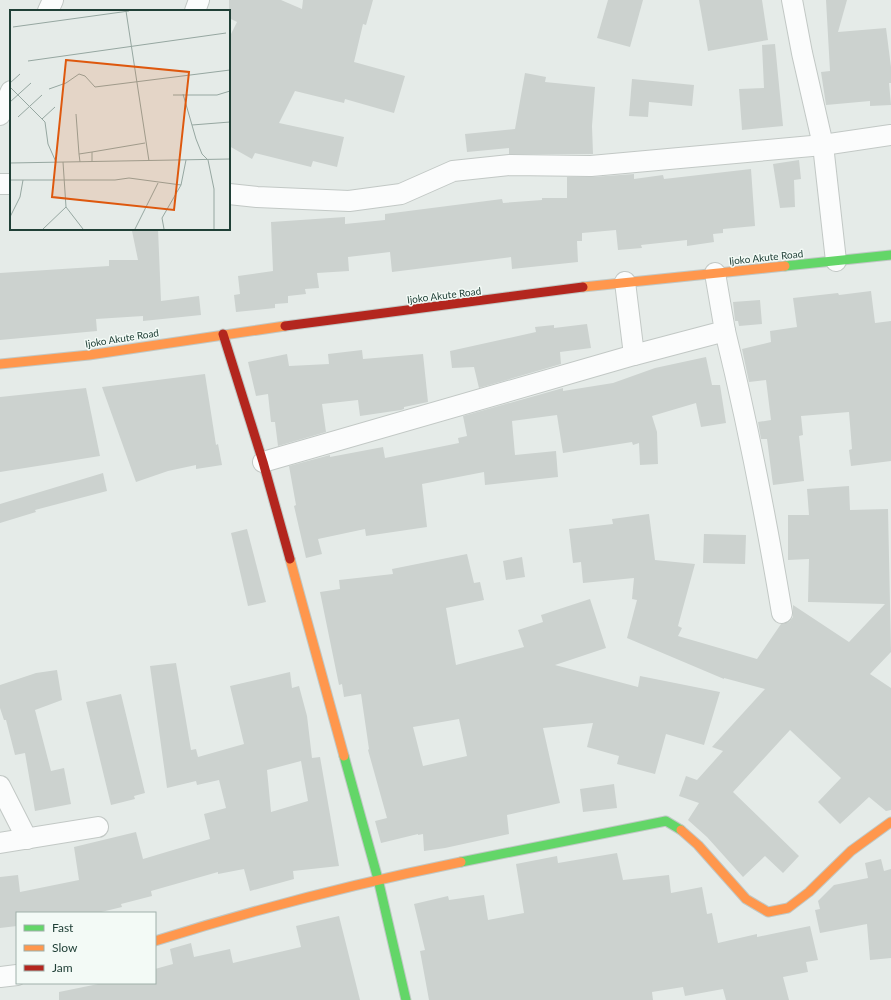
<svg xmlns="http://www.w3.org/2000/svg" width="891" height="1000" font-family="Lato,sans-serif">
  <rect width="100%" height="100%" fill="#e5ebe8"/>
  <g fill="#ccd2cf" fill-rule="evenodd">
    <polygon points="229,0 281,0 302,9 303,0 373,0 366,25 363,24 354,62 405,76 394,113 345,99 344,103 295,91 279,123 344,137 337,167 313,161 311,167 255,153 252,159 229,146 229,38 237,22 229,18"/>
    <polygon points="608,0 643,0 630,47 597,38"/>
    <polygon points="699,0 762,0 768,40 708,51"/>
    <polygon points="826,0 847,0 838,32 886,28 891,67 891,83 889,83 891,105 870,106 870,101 826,105 821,72 830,71"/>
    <polygon points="775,44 783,126 742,130 739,89 764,88 762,45"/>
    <polygon points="525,73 546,77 545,82 595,87 592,126 593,154 509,154 509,148 467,152 465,134 515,129"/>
    <polygon points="632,79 694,85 692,106 649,102 648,117 629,116"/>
    <polygon points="799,160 801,179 794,180 795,207 780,208 773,164"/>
    <polygon points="751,169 755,226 723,229 723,233 713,234 714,242 687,246 687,240 641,245 642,248 618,250 616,230 582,233 582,241 577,241 578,262 512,269 511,257 392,272 390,252 348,257 349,271 317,273 319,288 305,289 306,294 288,296 288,303 275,304 275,308 236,312 234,295 240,294 238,276 273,271 271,222 345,217 345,224 385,220 385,214 502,199 503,203 542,200 542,198 567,198 567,177 592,177 634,174 634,179 663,175 664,179"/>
    <polygon points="141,229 158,229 161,301 199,296 201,315 143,321 143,316 96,319 97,331 0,340 0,273 109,266 109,260 138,260 132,231"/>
    <polygon points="871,291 875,323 891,321 891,461 851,466 849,450 852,449 849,412 801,416 803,435 799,436 804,481 773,485 767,439 761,439 758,422 771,420 766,380 749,382 742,349 771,342 770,331 797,327 793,298 838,293 839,295"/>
    <polygon points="760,300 762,324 739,326 738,321 735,321 733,302"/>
    <polygon points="587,324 591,348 560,352 561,364 479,388 474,367 452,368 450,351 536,332 535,327 554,325 554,328"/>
    <polygon points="362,350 363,359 423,354 428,402 404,407 404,409 401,410 360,416 358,400 322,404 326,432 278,446 275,422 271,422 268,394 256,396 248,362 287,354 289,366 329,364 328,354"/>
    <polygon points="706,357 712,385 720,385 726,423 701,427 696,403 652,416 657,432 658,464 640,465 639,443 633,445 632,442 563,453 557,415 512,421 515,455 556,451 558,477 485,485 484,472 422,484 427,527 366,536 365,529 318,539 322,554 306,558 294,506 296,505 289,466 330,455 330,457 383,447 385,458 459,443 458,438 467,436 463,416 563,388 563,391 613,383 655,368"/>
    <polygon points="205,374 216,445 218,444 222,465 196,469 196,465 168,471 136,482 102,387"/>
    <polygon points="86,388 100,456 0,472 0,397"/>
    <polygon points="103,473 107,491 35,510 36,512 0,523 0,504"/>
    <polygon points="849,486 850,510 888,509 891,652 870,674 891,688 891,810 886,811 869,797 840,824 818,802 841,778 790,730 733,792 799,856 783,873 765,856 743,877 707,837 688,820 699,803 679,796 686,776 697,780 723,751 712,747 765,689 724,678 724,679 627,638 637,600 632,599 634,578 583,583 581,562 573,563 569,529 613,524 612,519 649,514 655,560 695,564 678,626 682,628 678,636 757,659 781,624 789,622 793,617 793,605 849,642 885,604 808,602 809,559 788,560 788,515 809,515 807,489"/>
    <polygon points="247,529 266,602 248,606 231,533"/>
    <polygon points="704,534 746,535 745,564 703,563"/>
    <path d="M467 554 474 583 480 582 484 600 446 608 456 665 524 647 518 630 543 622 541 615 590 599 606 648 555 665 638 687 640 676 720 692 704 745 666 734 655 774 617 764 619 756 587 747 593 723 543 728 560 803 507 815 509 834 445 848 424 851 423 834 418 835V834L381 843 375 821 387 818 368 750 369 749 361 694 344 697 342 684 339 685 320 592 340 589 339 580 393 574 392 569ZM459 719 467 756 423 766 413 727Z"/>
    <polygon points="522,557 525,577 506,580 503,561"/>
    <path d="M176 663 191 750 196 749 198 757 244 744 230 686 290 672 292 688 299 686 307 716 312 758 320 757 339 866 293 871 294 879 250 891 244 869 218 874V872L151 891 152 896 121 904 122 907 97 913H17V926L0 928V877L18 875 20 892 79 880 74 847 136 832 143 859 210 839 204 814 226 808 219 780 197 785 196 781 167 788 150 666ZM301 761 308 801 271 812 267 770Z"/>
    <polygon points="57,670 62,700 35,710 51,771 64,768 71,804 35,811 25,753 15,755 6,720 4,720 0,708 0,685 36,673"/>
    <polygon points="121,694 145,793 134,796 135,799 111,805 86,702"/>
    <polygon points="614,784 617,808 583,812 580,789"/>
    <polygon points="617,853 623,880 669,875 671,893 702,887 707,914 712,913 718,943 757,934 757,937 810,926 818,960 806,962 808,972 783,977 789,1000 726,1000 723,989 685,996 683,987 652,992 653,1000 429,1000 420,951 425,950 414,904 448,896 449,900 484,895 488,920 524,913 516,864 557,856 558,863"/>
    <polygon points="881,859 884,871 891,869 891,958 870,960 867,924 820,933 815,910 820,909 818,901 834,885 868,878 865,863"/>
    <polygon points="339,916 360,1000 59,1000 59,992 103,983 155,983 155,969 173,964 170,949 191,943 194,957 230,949 233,963 301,947 296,926"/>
  </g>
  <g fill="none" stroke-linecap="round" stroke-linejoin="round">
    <defs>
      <g id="street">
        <polyline points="792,0 802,53 823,145 836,261"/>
        <polyline points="48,11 53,0"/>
        <polyline points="195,11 199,0"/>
        <polyline points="0,115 11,91"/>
        <polyline points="0,184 11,184"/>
        <polyline points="229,194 257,197 349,201 401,194 453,171 510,165 591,166 823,145 891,135"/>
        <path d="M725 331C748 425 766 518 782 613"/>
        <polyline points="634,355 725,331 715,273"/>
        <polyline points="263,462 634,355 625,282"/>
        <polyline points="0,786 27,839"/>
        <polyline points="0,843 98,827"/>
        <polyline points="0,977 17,975"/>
      </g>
      <g id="fast">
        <polyline points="785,266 891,255"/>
        <polyline points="344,756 378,879 406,1000"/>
        <polyline points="461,862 666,821 681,830"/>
      </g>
      <g id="slow">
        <polyline points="583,287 785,266"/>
        <polyline points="0,364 89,355 285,326"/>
        <polyline points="290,559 344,756"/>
        <polyline points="681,830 698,845 746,899 768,912 788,908 809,892 851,851 891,822"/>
        <path d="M155 941C256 909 358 883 461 862"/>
      </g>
      <g id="jam">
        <polyline points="285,326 583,287"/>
        <polyline points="223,334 263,462 290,559"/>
      </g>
    </defs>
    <use href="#street" stroke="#c2c8c5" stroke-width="22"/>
    <use href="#fast" stroke="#c0c8c5" stroke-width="11"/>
    <use href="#slow" stroke="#c0c8c5" stroke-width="11"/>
    <use href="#jam" stroke="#c0c8c5" stroke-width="11"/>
    <use href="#street" stroke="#fbfcfc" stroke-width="20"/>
    <use href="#fast" stroke="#63d668" stroke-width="9"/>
    <use href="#slow" stroke="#ff974d" stroke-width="9"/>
    <use href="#jam" stroke="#b3261e" stroke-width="9"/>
  </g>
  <g text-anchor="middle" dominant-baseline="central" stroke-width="3" stroke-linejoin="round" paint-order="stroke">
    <g font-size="10" fill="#204037" stroke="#f3faf6">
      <text transform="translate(766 257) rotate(-6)">Ijoko Akute Road</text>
      <text transform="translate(444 295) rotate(-7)">Ijoko Akute Road</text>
      <text transform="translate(122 338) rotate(-9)">Ijoko Akute Road</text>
    </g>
  </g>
  <g transform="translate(10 10)">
    <rect width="220" height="220" fill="#e5ebe8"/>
    <path fill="none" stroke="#96a7a1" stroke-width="1" d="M116 1 139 151M3 17 119 1M18 51 216 23M0 73 10 64M0 77 35 112 38 134 46 152M39 79 56 73 69 64 75 66 85 77 220 60M173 84 186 129 192 144 198 150 204 179V219M163 85H207L220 81M0 92 21 73M66 104 69 144M8 107 32 85M32 109 45 97M182 115 220 112M53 152 56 197 73 219M70 152 69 144 82 142M82 152V142L135 133M0 153 220 149M0 170H105L119 168 171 175M0 207 10 187 13 170M33 219 56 197M125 219 148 173M154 219 152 208 171 175 176 150"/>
    <path fill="#de580e" fill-opacity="0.15" stroke="#de580e" stroke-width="2" d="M56 50 179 62 164 200 42 187Z"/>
    <rect width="220" height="220" fill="none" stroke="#204037" stroke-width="2"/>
  </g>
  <rect x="16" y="912" width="140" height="72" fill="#f3faf6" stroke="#9fb0aa"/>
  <rect x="24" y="925" width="20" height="6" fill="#63d668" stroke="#9fb0aa"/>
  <text x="52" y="932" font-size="12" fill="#204037">Fast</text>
  <rect x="24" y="945" width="20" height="6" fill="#ff974d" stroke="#9fb0aa"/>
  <text x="52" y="952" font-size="12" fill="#204037">Slow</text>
  <rect x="24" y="965" width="20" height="6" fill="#b3261e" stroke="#9fb0aa"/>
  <text x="52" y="972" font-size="12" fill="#204037">Jam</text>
</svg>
